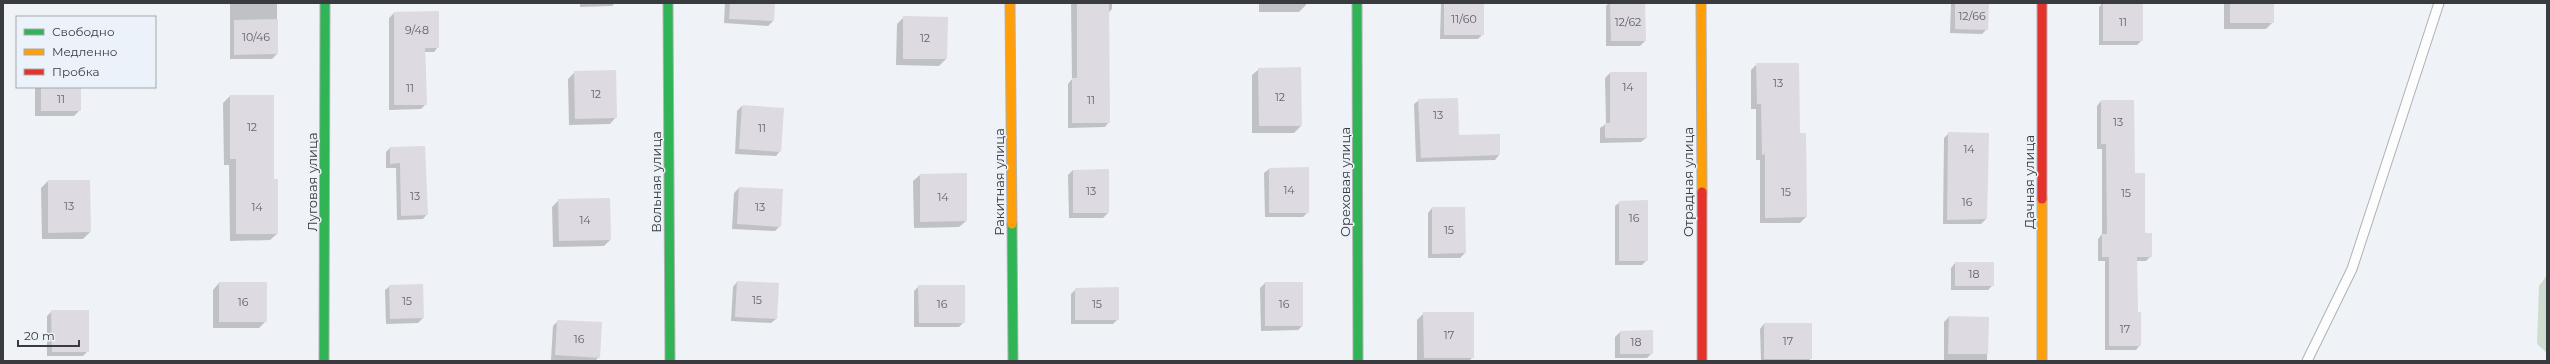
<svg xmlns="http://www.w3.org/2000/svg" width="2550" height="364" font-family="Montserrat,sans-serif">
  <rect width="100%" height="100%" fill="#eff2f6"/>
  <polygon fill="#cfdcd0" points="2547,275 2547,353 2537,344 2539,286"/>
  <g fill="#0003">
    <polygon points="230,3 277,3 277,54 272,59 230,59"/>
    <polygon points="580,3 615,3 612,6 580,7"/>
    <polygon points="725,3 774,3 773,21 768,26 724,23"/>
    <polygon points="1071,3 1112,3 1112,9 1109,12 1109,122 1105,127 1068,128 1068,84 1072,79"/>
    <polygon points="1259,3 1306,3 1306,5 1299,12 1259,12"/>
    <polygon points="1441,3 1483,3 1483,34 1478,39 1440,39"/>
    <polygon points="1609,3 1644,3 1645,41 1640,46 1606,46 1606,6"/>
    <polygon points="1951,3 1988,3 1987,29 1982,34 1950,33"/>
    <polygon points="2103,3 2142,3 2142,40 2137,45 2099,45 2099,7"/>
    <polygon points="2224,3 2273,3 2273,22 2266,29 2224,29"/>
    <polygon points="394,13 438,47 434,52 425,52 426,104 421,109 389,110 389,18"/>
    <polygon points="904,17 946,59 939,66 896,65 897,24"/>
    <polygon points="1757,64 1799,134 1805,134 1806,217 1800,223 1760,223 1760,160 1756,160 1756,109 1751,109 1751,70"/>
    <polygon points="1259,69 1301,126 1294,133 1252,133 1252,75"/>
    <polygon points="575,72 616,117 610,124 569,125 568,79"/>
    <polygon points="1610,73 1646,138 1641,142 1600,143 1600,128 1606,124 1605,78"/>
    <polygon points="35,87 80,87 80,110 74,116 35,116"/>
    <polygon points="230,96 273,180 277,234 270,240 230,241 229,165 224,165 223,103"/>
    <polygon points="1419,100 1458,136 1499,155 1495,160 1416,162 1414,104"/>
    <polygon points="2101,101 2134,174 2144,234 2151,256 2146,261 2136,261 2137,313 2140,345 2136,350 2105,350 2105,261 2098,261 2098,239 2102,234 2102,149 2097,149 2097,106"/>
    <polygon points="742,106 780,151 776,156 735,154 737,111"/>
    <polygon points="1949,133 1988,134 1986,219 1981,224 1943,224 1944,138"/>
    <polygon points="424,147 427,214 423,219 397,220 396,168 386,168 386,152 390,148"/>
    <polygon points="1269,169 1308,212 1303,217 1265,217 1264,173"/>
    <polygon points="1073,170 1108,213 1103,218 1069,218 1068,175"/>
    <polygon points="920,175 966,221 959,227 914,228 913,181"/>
    <polygon points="48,181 90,232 83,239 42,239 41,188"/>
    <polygon points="739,188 780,226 775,231 732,229 734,193"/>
    <polygon points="559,200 610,240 604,246 553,247 552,207"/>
    <polygon points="1620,202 1647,260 1642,265 1615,265 1615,206"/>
    <polygon points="1432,208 1465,253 1460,258 1428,258 1428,213"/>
    <polygon points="1955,263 1993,285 1988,290 1951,290 1951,268"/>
    <polygon points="737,282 776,319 771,323 731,321 733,287"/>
    <polygon points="219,283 266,321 259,328 213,328 213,290"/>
    <polygon points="1265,283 1302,326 1298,330 1261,331 1260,288"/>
    <polygon points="390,286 423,318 418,323 386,324 385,290"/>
    <polygon points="919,286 964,322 959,327 914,327 914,291"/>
    <polygon points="1076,289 1118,319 1113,324 1071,324 1071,294"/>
    <polygon points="52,311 88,351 83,356 47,356 47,316"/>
    <polygon points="1424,313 1473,357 1469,361 1417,361 1417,320"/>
    <polygon points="1949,317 1988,318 1987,361 1944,361 1944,322"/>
    <polygon points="558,321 599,357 595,361 551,360 553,326"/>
    <polygon points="1764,324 1811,358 1809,361 1761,361 1760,329"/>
    <polygon points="1620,332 1652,332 1652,353 1647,358 1615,358 1615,337"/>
    <polygon points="437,360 437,361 394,361"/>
  </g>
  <g fill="#dddae1">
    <polygon points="730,3 775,3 774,21 729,19"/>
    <polygon points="1077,3 1109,3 1110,123 1072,123 1072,78 1077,78"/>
    <rect x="1444" y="3" width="40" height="32"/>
    <polygon points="1610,3 1645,3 1646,41 1611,41"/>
    <polygon points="1955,3 1989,3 1988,30 1955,29"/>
    <rect x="2103" y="3" width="40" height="38"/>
    <rect x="2230" y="3" width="44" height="20"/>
    <polygon points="439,11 439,48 425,48 427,105 394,105 394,12"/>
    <polygon points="903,16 948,17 947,59 903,59"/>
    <polygon points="278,19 278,54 234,55 234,20"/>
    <polygon points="1756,63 1799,63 1800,133 1806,133 1807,217 1765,218 1765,154 1762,155 1761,104 1757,104"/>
    <polygon points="1301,67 1302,126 1259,126 1258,68"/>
    <polygon points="616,70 617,118 575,119 574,71"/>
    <polygon points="1610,72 1647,72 1647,138 1605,138 1605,123 1610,123"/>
    <rect x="41" y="87" width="40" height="24"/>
    <polygon points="230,95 274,95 274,179 278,179 278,234 236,234 236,159 230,159"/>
    <polygon points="1458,98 1459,135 1500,134 1500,155 1421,158 1418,99"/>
    <polygon points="2101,100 2134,100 2135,173 2145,173 2145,233 2152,233 2152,257 2137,257 2138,312 2141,312 2141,346 2109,346 2109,257 2102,257 2102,234 2107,234 2106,144 2101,144"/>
    <polygon points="742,105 784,108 781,152 739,149"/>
    <polygon points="1948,132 1989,133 1987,219 1947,220"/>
    <polygon points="425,146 428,215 401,216 400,163 390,164 390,147"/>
    <polygon points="1309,167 1309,213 1269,213 1269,168"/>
    <polygon points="1109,169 1109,213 1073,213 1073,170"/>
    <polygon points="967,173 967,221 920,222 920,174"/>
    <polygon points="48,180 90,180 91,232 48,233"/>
    <polygon points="739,187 783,189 781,227 737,224"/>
    <polygon points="610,198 611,240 559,241 558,199"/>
    <polygon points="1648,200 1648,261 1619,261 1619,201"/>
    <polygon points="1432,207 1465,207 1466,253 1432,254"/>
    <rect x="1955" y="262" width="39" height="24"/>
    <polygon points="737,281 779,283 777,319 735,317"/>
    <rect x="219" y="282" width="48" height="40"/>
    <rect x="1265" y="282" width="38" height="44"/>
    <polygon points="423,284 424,318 390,319 389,285"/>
    <polygon points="918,285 965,285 965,323 919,323"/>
    <polygon points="1119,287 1119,320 1075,320 1075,288"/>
    <polygon points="51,310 89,310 89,352 52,352"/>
    <polygon points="1423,312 1474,312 1474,358 1424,358"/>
    <polygon points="1949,316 1989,317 1988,354 1948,354"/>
    <polygon points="557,320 602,322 600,358 555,355"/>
    <rect x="1764" y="323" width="48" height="36"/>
    <polygon points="1653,330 1653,354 1620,354 1620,331"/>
  </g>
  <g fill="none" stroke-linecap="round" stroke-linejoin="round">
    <defs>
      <polyline id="lane" points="2307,361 2352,269 2439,3"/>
      <g id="fast">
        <polyline points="668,3 670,361"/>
        <polyline points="1357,3 1358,361"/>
        <polyline points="1012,224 1013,361"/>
        <polyline points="324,361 325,3"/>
      </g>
      <g id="slow">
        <polyline points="1010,3 1012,224"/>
        <polyline points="1701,3 1702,192"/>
        <polyline points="2042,199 2042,361"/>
      </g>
      <g id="jam">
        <polyline points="2042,3 2042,199"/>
        <polyline points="1702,192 1702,361"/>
      </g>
    </defs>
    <use href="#lane" stroke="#afb1b3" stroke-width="11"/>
    <use href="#fast" stroke="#afb1b3" stroke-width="11"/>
    <use href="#slow" stroke="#afb1b3" stroke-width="11"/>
    <use href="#jam" stroke="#afb1b3" stroke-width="11"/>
    <use href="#lane" stroke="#fdfdfe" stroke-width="9"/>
    <use href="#fast" stroke="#30b455" stroke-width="9"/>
    <use href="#slow" stroke="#ff9f0a" stroke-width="9"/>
    <use href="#jam" stroke="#e5322d" stroke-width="9"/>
  </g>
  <g text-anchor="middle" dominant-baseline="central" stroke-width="3" stroke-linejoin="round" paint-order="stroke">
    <g font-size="11" fill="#636468">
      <text x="1972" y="16">12/66</text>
      <text x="1464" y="19">11/60</text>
      <text x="1628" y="22">12/62</text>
      <text x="2123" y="22">11</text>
      <text x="417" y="30">9/48</text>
      <text x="256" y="37">10/46</text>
      <text x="925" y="38">12</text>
      <text x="1778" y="83">13</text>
      <text x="1628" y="87">14</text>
      <text x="410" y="88">11</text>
      <text x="596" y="94">12</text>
      <text x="1280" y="97">12</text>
      <text x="61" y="99">11</text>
      <text x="1091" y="100">11</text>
      <text x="1438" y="115">13</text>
      <text x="2118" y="122">13</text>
      <text x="252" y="127">12</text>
      <text x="762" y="128">11</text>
      <text x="1969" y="149">14</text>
      <text x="1289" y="190">14</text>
      <text x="1091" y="191">13</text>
      <text x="1786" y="192">15</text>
      <text x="2126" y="193">15</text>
      <text x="415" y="196">13</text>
      <text x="943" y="197">14</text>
      <text x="1967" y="202">16</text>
      <text x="69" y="206">13</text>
      <text x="257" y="207">14</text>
      <text x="760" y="207">13</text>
      <text x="1634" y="218">16</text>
      <text x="585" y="220">14</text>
      <text x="1449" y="230">15</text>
      <text x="1974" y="274">18</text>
      <text x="757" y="300">15</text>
      <text x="407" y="301">15</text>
      <text x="243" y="302">16</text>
      <text x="942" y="304">16</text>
      <text x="1097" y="304">15</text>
      <text x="1284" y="304">16</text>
      <text x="2125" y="329">17</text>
      <text x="1449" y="335">17</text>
      <text x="579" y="339">16</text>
      <text x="1788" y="341">17</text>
      <text x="1636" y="342">18</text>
    </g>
    <g font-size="13" fill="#393b3e" stroke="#ecf2f9">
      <text transform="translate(312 182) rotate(-90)">Луговая улица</text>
      <text transform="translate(656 182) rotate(-90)">Вольная улица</text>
      <text transform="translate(999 182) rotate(-90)">Ракитная улица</text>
      <text transform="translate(1345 182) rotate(-90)">Ореховая улица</text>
      <text transform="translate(1688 182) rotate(-90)">Отрадная улица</text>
      <text transform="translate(2029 182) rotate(-90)">Дачная улица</text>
    </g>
  </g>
  <rect width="2550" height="364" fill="none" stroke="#393b3e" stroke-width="8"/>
  <rect x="16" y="16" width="140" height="72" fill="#ecf2f9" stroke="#a4a9ae"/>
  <rect x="24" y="29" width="20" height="6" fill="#30b455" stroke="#a4a9ae"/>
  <text x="52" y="36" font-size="12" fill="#393b3e">Свободно</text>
  <rect x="24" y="49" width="20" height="6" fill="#ff9f0a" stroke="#a4a9ae"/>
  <text x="52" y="56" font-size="12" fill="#393b3e">Медленно</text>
  <rect x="24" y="69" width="20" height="6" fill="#e5322d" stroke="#a4a9ae"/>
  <text x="52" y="76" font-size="12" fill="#393b3e">Пробка</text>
  <path d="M18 340v6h61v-6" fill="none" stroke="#393b3e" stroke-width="2"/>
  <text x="24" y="340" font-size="12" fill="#393b3e" stroke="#ecf2f9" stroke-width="3" paint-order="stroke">20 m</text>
</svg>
